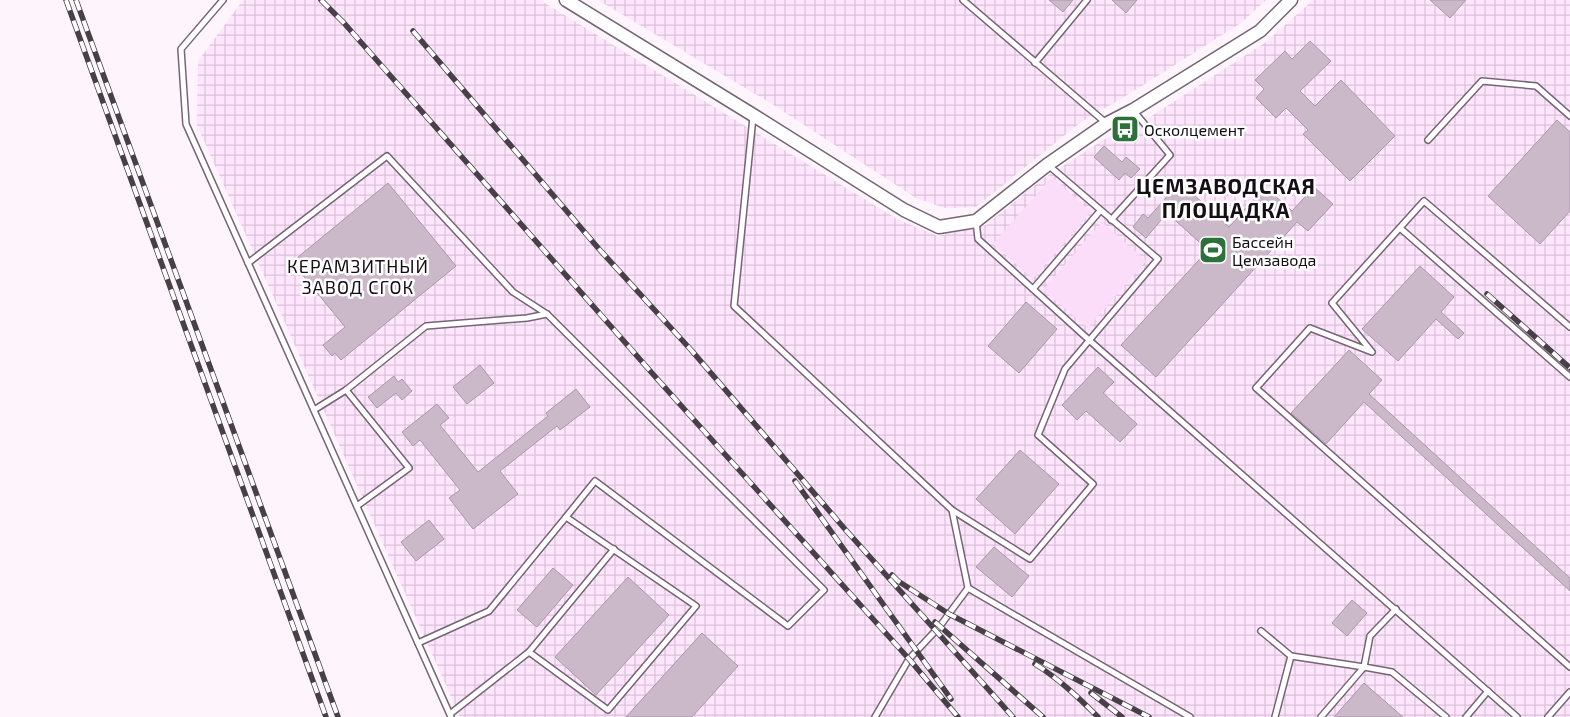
<svg xmlns="http://www.w3.org/2000/svg" width="1570" height="717" font-family="'Exo 2',sans-serif">
  <defs>
    <pattern id="industrial-grid" width="8" height="8" patternUnits="userSpaceOnUse" patternTransform="scale(1.25)"><rect width="8" height="8" fill="#ffe5fd"/><path d="M0 4h8M4 0v8" fill="none" stroke="#dac3d8"/></pattern>
  </defs>
  <rect width="100%" height="100%" fill="#fdf4fc"/>
  <g fill="url(#industrial-grid)">
    <polygon points="243,0 540,0 897,219 938,236 986,225 1040,181 1103,140 1150,117 1266,42 1313,0 1570,0 1570,717 460,717 197,125 198,61"/>
    <polygon points="598,0 1266,0 1241,23 1129,94 1081,122 976,207 945,208 916,198 772,104"/>
  </g>
  <g fill="#fbdcf9">
    <polygon points="1052,177 1091,212 1033,279 993,244"/>
    <polygon points="1102,222 1146,261 1088,328 1043,290"/>
  </g>
  <g fill="#cbb8c9" stroke="#ab98aa">
    <polygon points="1049,0 1073,0 1063,12"/>
    <polygon points="1112,0 1137,0 1126,13"/>
    <polygon points="1430,0 1466,0 1450,18"/>
    <polygon points="1310,41 1331,61 1300,91 1315,106 1341,80 1395,136 1350,181 1303,134 1308,130 1286,108 1276,118 1256,98 1264,89 1255,80 1285,51 1292,59"/>
    <polygon points="1557,120 1570,132 1570,211 1540,244 1488,196"/>
    <polygon points="1104,146 1122,162 1126,157 1140,169 1131,178 1125,173 1119,180 1094,157"/>
    <polygon points="1180,182 1229,227 1265,187 1292,211 1314,187 1333,204 1308,231 1297,222 1156,377 1121,345 1208,250 1167,213 1146,238 1133,227 1143,214 1148,218"/>
    <polygon points="388,183 456,266 341,360 335,353 332,356 323,345 345,327 292,262"/>
    <polygon points="1420,266 1454,297 1441,312 1464,333 1458,339 1436,319 1398,361 1362,329"/>
    <polygon points="1026,302 1057,329 1019,373 988,346"/>
    <polygon points="1349,350 1382,380 1369,394 1570,578 1570,591 1364,402 1326,444 1291,413"/>
    <polygon points="480,365 494,383 467,404 453,387"/>
    <polygon points="1098,367 1114,382 1103,393 1137,424 1120,442 1086,411 1077,420 1062,405"/>
    <polygon points="394,376 398,382 402,379 412,391 402,400 396,393 377,408 368,397"/>
    <polygon points="576,389 590,407 560,430 557,426 500,471 518,494 473,529 449,498 460,490 420,440 413,446 402,432 437,404 449,418 440,425 478,472 548,416 546,413"/>
    <polygon points="1020,450 1059,484 1015,534 976,499"/>
    <polygon points="429,520 444,539 416,561 401,542"/>
    <polygon points="994,547 1029,576 1012,597 976,567"/>
    <polygon points="553,568 573,585 537,627 517,610"/>
    <polygon points="628,577 669,615 596,695 555,657"/>
    <polygon points="1352,600 1367,613 1347,636 1332,623"/>
    <polygon points="702,633 738,666 692,717 626,717"/>
    <polygon points="1364,683 1403,717 1334,717"/>
  </g>
  <g fill="none" stroke-linecap="round" stroke-linejoin="round">
    <defs>
      <g id="service">
        <polyline points="223,0 181,49 186,124 451,717"/>
        <polyline points="963,0 1106,123"/>
        <polyline points="1035,63 1087,0"/>
        <polyline points="753,117 734,306 952,510 968,588 940,626 909,659 875,717"/>
        <polyline points="1428,140 1482,81 1536,86 1570,116"/>
        <polyline points="1111,220 1170,155 1133,110"/>
        <polyline points="976,221 978,239 1089,340 1517,717"/>
        <polyline points="1400,228 1570,377"/>
        <polyline points="248,263 387,156 513,292 547,314 824,590 788,626 595,481 566,517"/>
        <polyline points="1033,289 1100,211"/>
        <polyline points="1570,327 1424,201 1332,303 1372,352 1310,328 1256,388 1570,667"/>
        <polyline points="346,390 409,468 357,506"/>
        <polyline points="314,410 346,390 426,326 527,318 547,314"/>
        <polyline points="952,510 1030,559 1093,484 1038,435 1065,369 1158,259 1048,165"/>
        <polyline points="968,588 1190,717"/>
        <polyline points="1261,631 1291,656 1364,667 1392,672 1446,717"/>
        <polyline points="418,643 489,611 566,517 696,606 608,710 529,652 450,714"/>
        <polyline points="529,652 614,549"/>
        <polyline points="1275,717 1291,656"/>
        <polyline points="1321,717 1364,667 1370,636 1396,609"/>
        <polyline points="1466,717 1488,691"/>
        <polyline points="1548,717 1570,692"/>
      </g>
      <polyline id="tertiary" points="566,0 753,115 904,210 939,227 976,221 1047,165 1106,124 1133,110 1260,31 1291,0"/>
    </defs>
    <use href="#service" stroke="#766575" stroke-width="8"/>
    <use href="#tertiary" stroke="#766575" stroke-width="15"/>
    <use href="#service" stroke="#fff" stroke-width="5"/>
    <use href="#tertiary" stroke="#fff" stroke-width="12"/>
    <defs>
      <g id="rail">
        <polyline points="66,0 326,717"/>
        <polyline points="76,0 338,717"/>
        <polyline points="321,0 344,23 659,381 909,659 958,717"/>
        <polyline points="413,31 599,249 692,351 844,528 1013,717"/>
        <polyline points="1487,294 1570,368"/>
        <polyline points="795,481 951,699"/>
        <polyline points="892,575 898,581 949,614 1149,717"/>
        <polyline points="935,622 1043,717"/>
        <path d="M1035 664C1059 679 1078 697 1098 717"/>
        <polyline points="1091,693 1122,717"/>
      </g>
    </defs>
    <use href="#rail" stroke="#474047" stroke-width="5.5"/>
    <use href="#rail" stroke="#fff" stroke-width="4" stroke-dasharray="11" stroke-linecap="butt"/>
  </g>
  <defs>
    <symbol id="bus-square" viewBox="-11 -11 22 22"><rect x="-9" y="-9" width="18" height="18" rx="4" fill="#2c703a" stroke="#fff"/><path d="M-5-6H5V4H4V6H2V4H-2V6H-4V4H-5ZM-3.5-4V0h7V-4ZM-3.5 1.2v1.5H-2V1.2ZM2 1.2v1.5H3.5V1.2Z" fill="#fff"/></symbol>
    <symbol id="stadium-square" viewBox="-11 -11 22 22"><rect x="-9" y="-9" width="18" height="18" rx="4" fill="#2c703a" stroke="#fff"/><path d="M0-5a6.5 5 0 1 0 0 10a6.5 5 0 1 0 0-10ZM-3.5-1.8h7v3.6h-7Z" fill="#fff"/></symbol>
  </defs>
  <g fill-rule="evenodd">
    <use href="#bus-square" x="1109" y="113" width="32" height="32"/>
    <use href="#stadium-square" x="1197" y="234" width="32" height="32"/>
  </g>
  <g text-anchor="middle" dominant-baseline="central" stroke-width="5" stroke-linejoin="round" paint-order="stroke">
    <g font-size="16" fill="#150e15" stroke="#fff" text-anchor="start">
      <text x="1144" y="129">Осколцемент</text>
      <text x="1232" y="241">Бассейн<tspan x="1232" dy="18">Цемзавода</tspan></text>
    </g>
    <g font-size="18" letter-spacing="1" fill="#150e15" stroke="#fff">
      <text x="358" y="266">КЕРАМЗИТНЫЙ<tspan x="358" dy="21">ЗАВОД СГОК</tspan></text>
    </g>
    <g font-size="21" font-weight="bold" letter-spacing="1" fill="#150e15" stroke="#fff">
      <text x="1226" y="185">ЦЕМЗАВОДСКАЯ<tspan x="1226" dy="24">ПЛОЩАДКА</tspan></text>
    </g>
  </g>
</svg>
